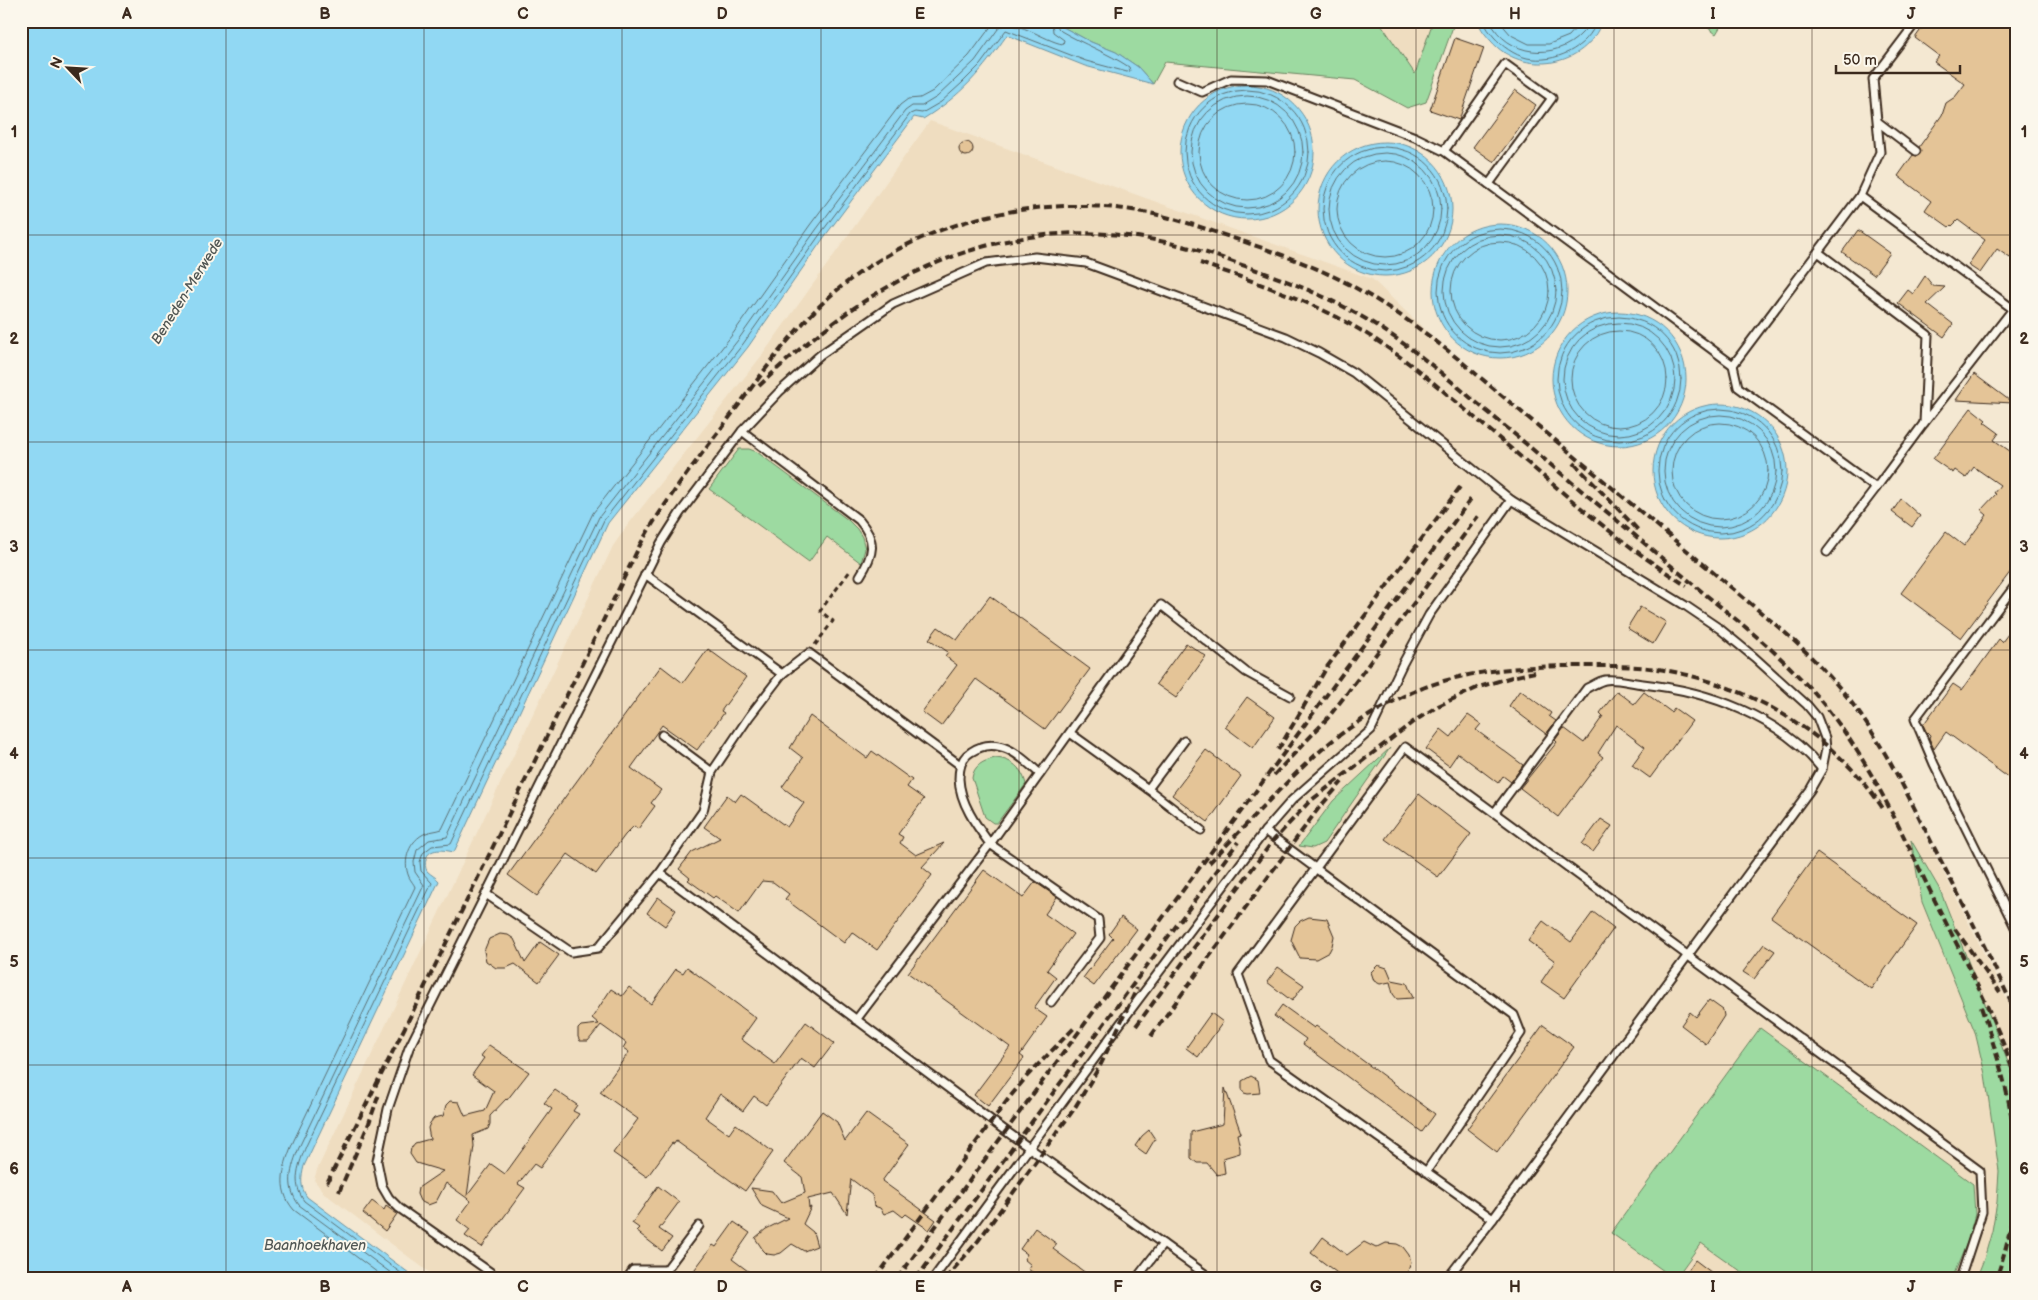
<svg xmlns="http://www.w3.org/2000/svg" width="2038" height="1300" font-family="'Balsamiq Sans',sans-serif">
  <rect width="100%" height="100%" fill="#f4e8d2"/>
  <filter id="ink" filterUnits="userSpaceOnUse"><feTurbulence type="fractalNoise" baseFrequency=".02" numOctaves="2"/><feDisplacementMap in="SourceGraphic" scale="10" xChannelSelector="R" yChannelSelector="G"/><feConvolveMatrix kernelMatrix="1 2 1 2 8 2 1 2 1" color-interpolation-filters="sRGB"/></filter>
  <g filter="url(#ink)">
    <g fill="#efddc0">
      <polygon points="1379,21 1433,21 1415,74"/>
      <polygon points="930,121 1372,279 1446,350 1778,626 1829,676 1883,751 2017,1020 2017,1279 438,1279 324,1193 314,1180 317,1170 613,546 627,526 763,354"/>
    </g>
    <g fill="#9ddaa1" stroke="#6c8260">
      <polygon points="1063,21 1379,21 1415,74 1433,21 1455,21 1426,102 1407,108 1355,80 1165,62 1153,84 1138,67 1116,52 1091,42 1063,27"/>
      <polygon points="1699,21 1724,21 1716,34"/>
      <polygon points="739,449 749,449 757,452 848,520 857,529 862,537 865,549 861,563 827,537 809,562 709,489"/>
      <polygon points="1390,748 1324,843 1313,848 1299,846 1333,801"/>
      <path d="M995 758C1012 759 1022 768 1026 784L997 823H993L985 817 972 778C974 765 983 761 995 758Z"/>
      <polygon points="1911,840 1940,890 2013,1075 2017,1090 2017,1279 1976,1279 1984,1259 1992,1231 1997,1202 1999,1171 1985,1074 1975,1032 1922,902"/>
      <polygon points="1760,1028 1973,1184 1975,1214 1968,1240 1952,1279 1752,1279 1701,1243 1675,1279 1611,1233"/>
    </g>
    <g fill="#91d8f3" stroke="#6f929e">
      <path d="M21 21H1063V27L1091 42 1116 52 1138 67 1153 84 1085 66 1007 35C982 71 961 96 923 119L914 117 825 236 748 347 608 523 454 852C444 850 429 847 426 859 425 863 425 868 427 871 431 875 436 877 439 881L304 1166C301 1178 300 1187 307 1197L417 1279H21Z"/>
      <path d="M1478 21H1602C1586 68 1522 77 1491 41 1485 34 1481 30 1478 21Z"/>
      <circle cx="1247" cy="152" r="67"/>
      <circle cx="1385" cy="209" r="67"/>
      <circle cx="1500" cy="291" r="67"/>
      <circle cx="1619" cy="379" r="67"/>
      <circle cx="1720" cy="471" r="67"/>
    </g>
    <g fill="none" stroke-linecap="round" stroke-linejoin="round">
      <g stroke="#5d7073" stroke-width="1">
        <path d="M1484 21C1486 28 1490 32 1494 37 1502 46 1514 55 1527 58 1554 64 1588 48 1597 21"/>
        <path d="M1490 21C1507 57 1556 61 1581 34 1585 30 1589 26 1590 21"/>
        <polyline points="1499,21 1511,35 1529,44 1549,44 1569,36 1582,21"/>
        <circle cx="1247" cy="152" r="62"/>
        <circle cx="1247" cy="152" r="56"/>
        <circle cx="1247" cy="152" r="48"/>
        <circle cx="1385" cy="209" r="62"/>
        <circle cx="1385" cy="209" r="56"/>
        <circle cx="1385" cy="209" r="48"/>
        <circle cx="1500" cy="291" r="62"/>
        <circle cx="1500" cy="291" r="56"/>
        <circle cx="1500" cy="291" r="49"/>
        <circle cx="1619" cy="379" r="62"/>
        <circle cx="1619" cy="379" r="56"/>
        <circle cx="1619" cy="379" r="48"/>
        <circle cx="1720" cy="471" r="62"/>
        <circle cx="1720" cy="471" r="56"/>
        <circle cx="1720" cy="471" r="48"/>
        <path d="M386 1279 294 1210C275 1188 284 1164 294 1140L415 887C414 884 411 881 409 877 402 861 409 840 426 833 431 831 437 831 442 829L593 513 732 335 810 225 900 105 908 99 920 98 933 91 969 56 995 21"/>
        <path d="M399 1279 299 1205C284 1185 292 1164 301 1143L424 885 415 872 414 862 417 850 429 840 447 837 599 517 738 340 816 230 905 111 912 106H922L937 97 975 61 998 29C1012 15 1046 42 1063 44L1064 40 1053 32 1052 21"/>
        <path d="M409 1279 304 1201C291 1182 299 1164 306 1146L432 883 421 871 420 862 423 853 432 846 451 844 604 520 743 344 821 233 910 114 915 112 922 113 941 102 962 83 980 65 1006 30 1086 61 1127 72 1130 71 1129 67C1108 53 1083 44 1061 31L1058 28V21"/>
      </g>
    </g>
    <g fill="#e4c497" stroke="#3b2a1e">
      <polygon points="1927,21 2017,21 2017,250 2010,258 1997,249 1980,273 1968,265 1985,240 1958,220 1952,226 1951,225 1949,227 1925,210 1931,201 1898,176 1913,155 1918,156 1920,154 1919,147 1942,115 1946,103 1955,97 1965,84 1934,62 1939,56 1915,38"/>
      <polygon points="1455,38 1484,48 1459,120 1430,110"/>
      <polygon points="1515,90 1536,105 1494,162 1473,147"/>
      <circle cx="966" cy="149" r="7"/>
      <polygon points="1858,230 1890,253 1874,275 1842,252"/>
      <polygon points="1925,276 1933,286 1945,287 1927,304 1953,324 1944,337 1898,303 1908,290 1913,294"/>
      <polygon points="1974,374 2013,403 1956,400"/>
      <polygon points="1971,408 1986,420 1984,422 1999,433 1994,440 2017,456 2017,563 1961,638 1901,593 1946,532 1964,546 1987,515 1981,510 1996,494 1994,493 2000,485 1974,467 1966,478 1955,470 1953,473 1933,459"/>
      <polygon points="1901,499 1920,516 1912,527 1892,512"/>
      <polygon points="990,596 1090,669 1045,729 976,679 941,726 922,712 957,665 945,656 948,652 929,639 938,627 957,640"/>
      <polygon points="1640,607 1666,622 1653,644 1627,628"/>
      <polygon points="2017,622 2017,784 1946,732 1934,749 1929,738 1930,735 1926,731 1923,725 1953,684 1962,690 1999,639 2002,642"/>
      <polygon points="1186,643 1206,656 1176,698 1156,684"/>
      <polygon points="708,649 746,677 721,711 724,713 697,750 662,725 631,768 661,790 651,803 655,806 638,829 634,826 625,835 596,874 568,854 537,896 508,875 661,666 683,683"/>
      <polygon points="1520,690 1551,713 1549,716 1556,721 1546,734 1509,706"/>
      <polygon points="1617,691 1634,704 1644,692 1671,712 1674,708 1692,721 1650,778 1632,765 1645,747 1616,725 1598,753 1603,757 1558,817 1520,788 1557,742 1555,740 1564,728 1584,743 1603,716 1600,713"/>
      <polygon points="1247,697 1275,717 1253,748 1225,727"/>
      <polygon points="1468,715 1481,724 1476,730 1523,765 1511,782 1503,776 1498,783 1458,753 1449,766 1426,749 1441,729 1451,737"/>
      <polygon points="810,716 867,758 872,751 912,780 907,787 924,799 898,834 903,837 900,843 916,855 944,843 922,867 932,875 877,950 852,932 844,943 785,899 789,894 773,882 762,881 739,913 715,896 713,898 688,880 690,878 679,869 692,852 720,838 704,827 727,795 735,802 741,794 787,827 804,803 782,787 803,758 790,748"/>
      <polygon points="1206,750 1241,776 1208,822 1172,795"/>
      <polygon points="1419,794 1471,834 1438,877 1385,839"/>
      <polygon points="1601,819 1612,826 1593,852 1582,844"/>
      <polygon points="1817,853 1917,925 1871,989 1771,917"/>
      <polygon points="984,870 1023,898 1035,882 1057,897 1045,914 1073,934 1047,970 1056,977 1034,1008 1047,1017 1020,1055 1024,1058 988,1106 974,1095 1010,1047 908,973"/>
      <polygon points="658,897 676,910 665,926 647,913"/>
      <polygon points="1593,912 1614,928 1564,998 1541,982 1555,961 1528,941 1543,921 1571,942"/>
      <polygon points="1121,917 1137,929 1094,986 1083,978 1113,938 1109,934"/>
      <polygon points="1309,917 1327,919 1334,936 1332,946 1329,952 1316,959 1300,958 1291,940 1295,926 1300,921"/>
      <polygon points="500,934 508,935 514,939 525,963 540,942 559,955 539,982 515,964 506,968 496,968 486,961 484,951 489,939"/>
      <polygon points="1764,944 1775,951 1754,979 1743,972"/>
      <polygon points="1378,965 1387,968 1392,980 1407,983 1413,998 1397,999 1393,994 1390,982 1380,984 1374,981 1371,972"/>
      <polygon points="687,967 756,1018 741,1039 775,1064 806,1022 834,1043 815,1068 801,1058 766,1105 754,1096 743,1111 720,1094 705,1117 729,1134 736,1124 773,1152 745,1191 676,1141 674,1144 672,1143 647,1177 613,1153 638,1119 600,1092 629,1052 623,1048 626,1043 601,1025 588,1041 580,1041 578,1037 578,1029 581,1026 599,1024 592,1018 611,989 622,996 629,987 651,1004 676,969 683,973"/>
      <polygon points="1278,967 1304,985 1292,1001 1267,982"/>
      <polygon points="1709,1000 1723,1010 1724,1016 1706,1044 1681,1025 1690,1012 1696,1017"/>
      <polygon points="1282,1005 1314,1028 1316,1026 1435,1114 1422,1132 1303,1044 1306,1039 1274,1016"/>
      <polygon points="1211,1013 1223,1022 1198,1057 1186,1048"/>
      <polygon points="1543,1025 1574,1047 1497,1152 1467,1129"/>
      <polygon points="489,1045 529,1072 507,1100 506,1099 490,1116 490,1124 488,1129 473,1135 474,1146 467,1196 491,1164 505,1174 552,1109 544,1103 555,1090 577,1105 573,1111 579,1114 540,1168 534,1164 518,1184 525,1188 482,1247 465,1236 470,1230 457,1220 471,1201 446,1183 436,1202 428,1205 420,1201 417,1194 418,1188 443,1171 416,1163 410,1154 411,1148 415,1143 430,1139 428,1128 430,1123 434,1118 443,1116 446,1105 450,1101 459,1102 465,1116 485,1111 494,1091 472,1075 484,1058 481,1056"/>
      <polygon points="1251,1076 1258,1080 1260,1093 1248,1094 1244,1093 1242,1089 1242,1081"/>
      <polygon points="1225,1088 1241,1133 1237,1134 1240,1148 1240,1153 1223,1158 1225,1173 1217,1175 1207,1163 1197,1163 1191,1158 1191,1132 1223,1124"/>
      <polygon points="822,1111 837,1122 845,1141 866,1113 909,1144 882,1181 936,1220 929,1230 906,1214 903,1217 894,1210 884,1214 880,1208 874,1206 872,1195 851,1179 847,1214 833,1193 808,1199 809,1208 811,1207 803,1224 813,1232 817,1246 804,1251 792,1244 781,1253 774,1255 767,1254 763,1250 755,1238 766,1229 788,1218 762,1206 751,1188 772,1191 781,1203 805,1193 802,1177 784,1163"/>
      <polygon points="1149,1130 1155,1139 1146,1154 1135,1146 1142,1136"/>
      <polygon points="658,1186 679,1202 659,1229 672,1238 662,1251 636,1231 639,1228 632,1223"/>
      <polygon points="372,1201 384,1210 386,1206 397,1214 385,1231 363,1213"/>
      <polygon points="734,1222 750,1233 732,1259 752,1274 741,1279 700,1279 692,1273 713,1245 716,1247"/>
      <polygon points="1035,1228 1057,1244 1053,1249 1094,1279 1042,1279 1028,1269 1031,1265 1024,1259 1027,1254 1020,1249"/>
      <polygon points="1323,1237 1347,1255 1364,1242 1376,1248 1386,1243 1397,1244 1403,1247 1409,1255 1411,1262 1408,1271 1403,1279 1345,1279 1311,1253"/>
      <polygon points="1695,1260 1720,1279 1684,1279 1689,1273 1687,1272"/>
    </g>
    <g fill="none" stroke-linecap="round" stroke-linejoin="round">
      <defs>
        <g id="lane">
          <polyline points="1177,81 1202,92 1231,79 1267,80 1415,137 1444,151 1733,365 1738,387 1876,488 1924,423"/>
          <polyline points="1878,122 1916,151"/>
          <polyline points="1444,151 1505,64 1552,98 1489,184"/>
          <polyline points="1860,196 2013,309"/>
          <polyline points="1818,252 1928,335 1924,423 2017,304"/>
          <polyline points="1733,365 1860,196 1880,152 1873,79 1917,21"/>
          <path d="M742 431 859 520C877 541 874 554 860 576"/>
          <polyline points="1827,552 1876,488"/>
          <polyline points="645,574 782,674"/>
          <polyline points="2017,583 1915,719 1934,764 2017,931"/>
          <polyline points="1070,733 1148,789 1201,830"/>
          <polyline points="662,735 712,772"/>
          <path d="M1040 774C1021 756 998 734 971 752 962 757 959 768 959 779 960 803 976 825 990 844L1098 919 1100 938 1051 1002"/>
          <polyline points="1148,789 1184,741"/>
          <path d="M1495 812 1587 688C1592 686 1599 681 1605 680 1616 678 1631 683 1643 684 1708 691 1779 716 1822 769"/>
          <polyline points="1265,831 1514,1015 1521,1033 1426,1172"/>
          <polyline points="660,873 1003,1129 1212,1279"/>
          <polyline points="486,894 571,952 598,948 660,873 703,811 712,772 749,717 782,674 809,653 960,765"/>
          <polyline points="856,1020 990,844 1161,605 1246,672 1290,696"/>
          <polyline points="1493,1219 1269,1060 1238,974 1405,747 1980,1171 1982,1212 1960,1279"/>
          <polyline points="500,1279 399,1208 389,1198 382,1186 377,1161 388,1109 409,1048 661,543 680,513 742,431 779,392 820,355 893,304 986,263 1035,257 1086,263 1286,337 1319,353 1354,373 1511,500 1686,606 1720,629 1754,657 1807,705 1817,717 1825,738 1826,749 1822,769 1810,790 1493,1219 1447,1279"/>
          <polyline points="627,1279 633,1270 666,1270 699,1226"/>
          <polyline points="933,1279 1120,1024 1265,831 1292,800 1371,730 1403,663 1429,615 1511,500"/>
          <polyline points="1136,1279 1163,1244"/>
        </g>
      </defs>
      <use href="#lane" stroke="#3b2a1e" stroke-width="11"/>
      <polyline stroke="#3b2a1e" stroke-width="3" stroke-dasharray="5 4" stroke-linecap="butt" points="815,645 833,621 820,611 850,571"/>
      <use href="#lane" stroke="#fbf7ec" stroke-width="7"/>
      <g stroke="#3b2a1e" stroke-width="4" stroke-dasharray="8 4" stroke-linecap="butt">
        <path d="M1200 263C1261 284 1322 304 1376 340 1411 363 1442 390 1474 417 1543 475 1611 538 1687 586"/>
        <path d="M759 386C873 276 1002 208 1165 242 1190 247 1214 255 1239 264 1290 281 1340 301 1385 331 1416 351 1444 375 1472 399 1505 426 1537 453 1570 481 1613 517 1657 554 1700 590 1735 619 1771 646 1802 680 1864 744 1898 826 1937 905 1966 963 1998 1021 2017 1083"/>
        <polyline points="1574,463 1638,530"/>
        <polyline points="1278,750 1327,667 1460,487"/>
        <polyline points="1274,775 1327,719 1348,692 1478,516"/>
        <path d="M1209 863C1248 824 1285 781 1327 745 1349 727 1375 711 1400 698 1452 672 1509 667 1566 666 1597 666 1628 665 1658 669 1747 683 1834 733 1884 810"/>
        <polyline points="1955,929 2000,992"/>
        <path d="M1981 1007C2015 1105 2032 1177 1996 1279"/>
        <polyline points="1136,1026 1272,842 1309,802 1413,722 1438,706 1479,687 1512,677 1535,672"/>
        <polyline points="1151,1036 1318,809 1342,782"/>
        <path d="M327 1183 411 1015 640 545C667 497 702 454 735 410 764 371 792 331 828 298 909 225 1025 194 1132 210 1167 215 1200 227 1233 238 1275 252 1316 266 1354 287 1391 307 1425 332 1457 358L1782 630C1806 651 1828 673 1848 698 1886 747 1912 804 1940 859 1967 911 1993 962 2017 1016"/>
        <polyline points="339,1192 369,1123 379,1094"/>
        <polyline points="875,1279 1009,1098 1028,1075 1076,1026"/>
        <polyline points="897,1279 1473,496"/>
        <polyline points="916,1279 1238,842"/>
        <polyline points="945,1279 978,1241 1074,1109 1101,1064 1137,988"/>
      </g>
    </g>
  </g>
  <path fill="none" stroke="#3b2a1e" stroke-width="1" stroke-opacity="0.55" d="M226 21V1279M424 21V1279M622 21V1279M821 21V1279M1019 21V1279M1217 21V1279M1416 21V1279M1614 21V1279M1812 21V1279M21 235H2017M21 442H2017M21 650H2017M21 858H2017M21 1065H2017"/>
  <g text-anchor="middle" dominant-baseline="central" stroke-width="4" stroke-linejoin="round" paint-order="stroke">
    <g font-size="14" font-style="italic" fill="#505653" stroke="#fbf7ec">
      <text transform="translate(187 291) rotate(-58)">Beneden-Merwede</text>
      <text x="315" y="1245">Baanhoekhaven</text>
    </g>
  </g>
  <rect width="2038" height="1300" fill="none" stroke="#fbf7ec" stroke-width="55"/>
  <g transform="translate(68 68) rotate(295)" stroke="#fbf7ec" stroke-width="4" paint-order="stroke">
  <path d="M0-4L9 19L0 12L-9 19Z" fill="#3b2a1e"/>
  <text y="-8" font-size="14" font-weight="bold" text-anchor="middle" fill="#3b2a1e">N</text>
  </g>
  <path d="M1836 65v8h124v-8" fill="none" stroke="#3b2a1e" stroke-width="2.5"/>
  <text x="1843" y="65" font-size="15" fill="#3b2a1e" stroke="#fbf7ec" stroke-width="4" paint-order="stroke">50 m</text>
  <rect x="28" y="28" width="1982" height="1244" fill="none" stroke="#3b2a1e" stroke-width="2"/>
  <g font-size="16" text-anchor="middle" font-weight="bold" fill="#3b2a1e">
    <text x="127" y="19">A</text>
    <text x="325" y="19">B</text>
    <text x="523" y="19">C</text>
    <text x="722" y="19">D</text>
    <text x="920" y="19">E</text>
    <text x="1118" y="19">F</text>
    <text x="1316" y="19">G</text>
    <text x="1515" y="19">H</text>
    <text x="1713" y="19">I</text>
    <text x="1911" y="19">J</text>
    <text x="14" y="137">1</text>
    <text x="2024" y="137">1</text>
    <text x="14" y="344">2</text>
    <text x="2024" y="344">2</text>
    <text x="14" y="552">3</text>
    <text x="2024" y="552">3</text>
    <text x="14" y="759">4</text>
    <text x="2024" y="759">4</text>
    <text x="14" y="967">5</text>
    <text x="2024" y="967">5</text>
    <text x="14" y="1174">6</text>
    <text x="2024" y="1174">6</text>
    <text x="127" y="1292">A</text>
    <text x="325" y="1292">B</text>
    <text x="523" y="1292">C</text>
    <text x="722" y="1292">D</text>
    <text x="920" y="1292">E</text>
    <text x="1118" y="1292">F</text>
    <text x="1316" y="1292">G</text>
    <text x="1515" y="1292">H</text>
    <text x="1713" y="1292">I</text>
    <text x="1911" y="1292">J</text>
  </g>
</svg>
